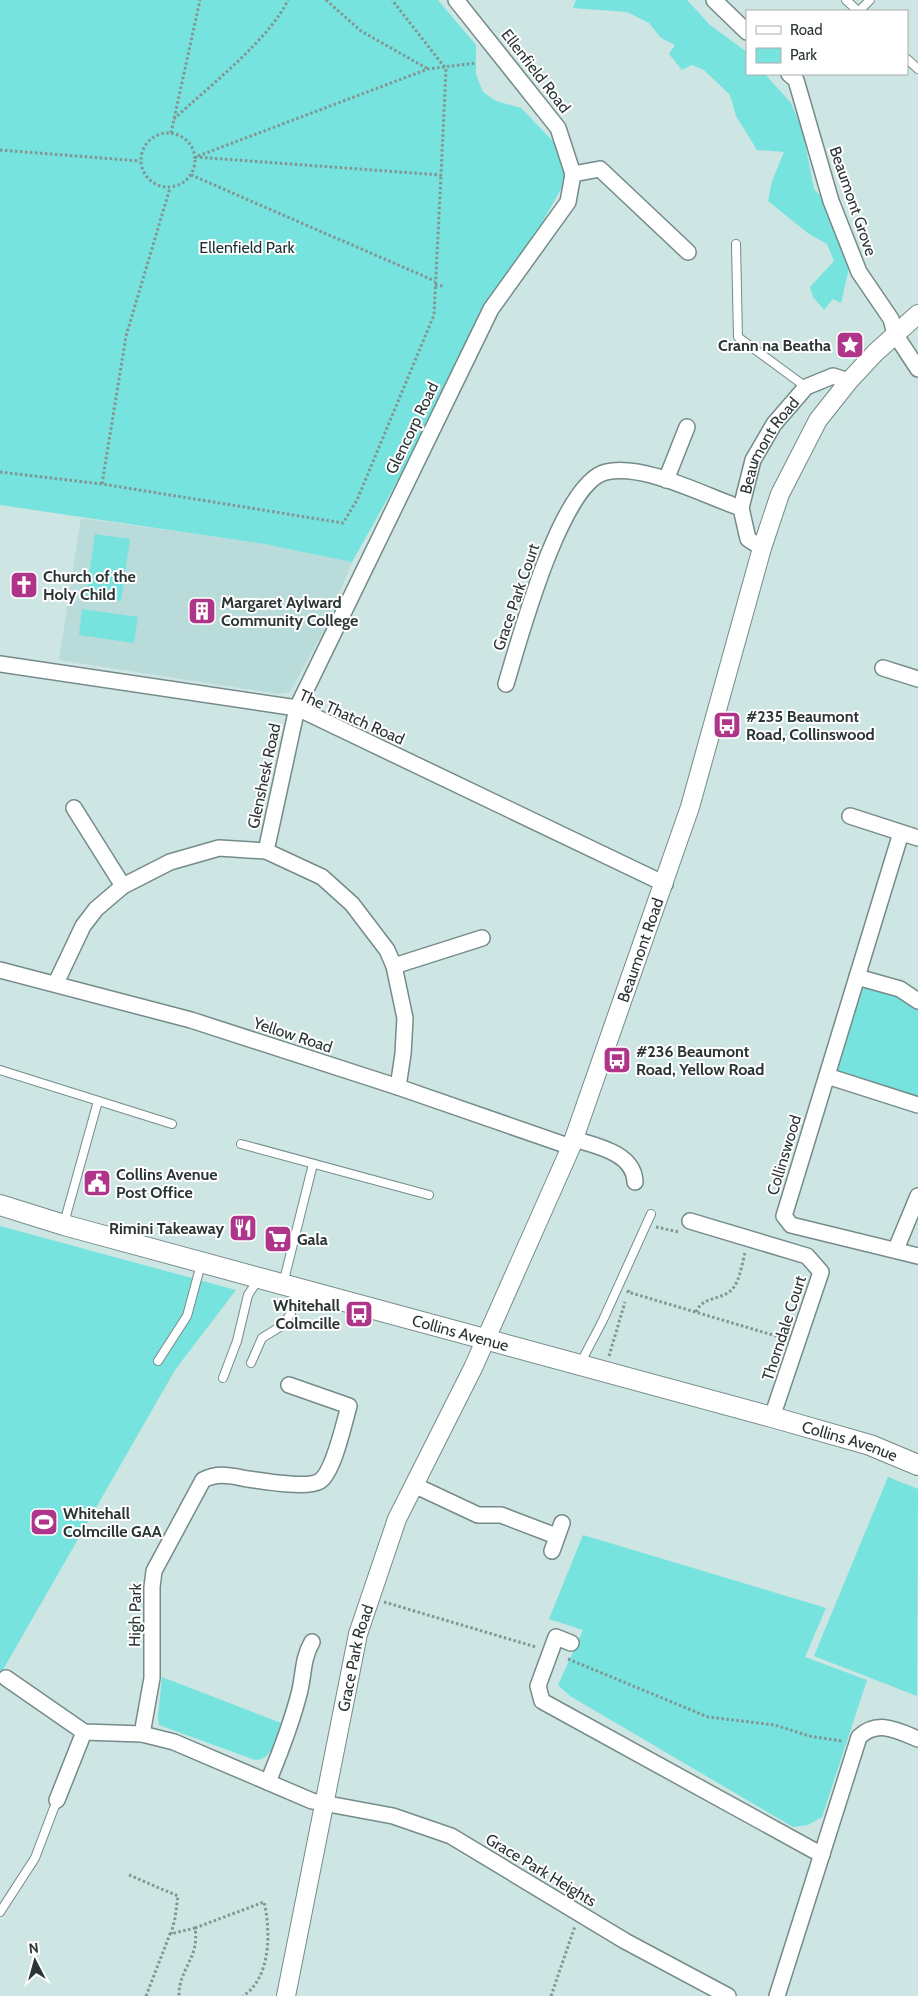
<svg xmlns="http://www.w3.org/2000/svg" width="918" height="1996" font-family="Cabin,sans-serif">
  <rect width="100%" height="100%" fill="#cde5e3"/>
  <polygon fill="#b9dbd9" points="81,518 264,544 352,562 323,632 290,692 278,694 59,660"/>
  <g fill="#76e3df">
    <polygon points="0,0 438,0 476,45 476,74 483,92 496,101 521,108 575,164 352,562 264,544 0,505"/>
    <polygon points="576,0 687,0 710,25 747,52 747,74 765,74 791,103 802,128 814,189 827,203 850,264 841,303 833,299 824,310 813,297 810,287 834,261 827,244 809,234 768,201 772,181 784,152 757,150 736,116 730,95 704,70 692,65 682,70 669,54 675,45 661,38 649,23 627,12 573,8"/>
    <polygon points="95,534 130,539 121,601 86,596"/>
    <polygon points="82,609 138,617 134,643 79,635"/>
    <polygon points="871,987 888,990 918,1007 918,1099 840,1077 837,1065 860,989"/>
    <polygon points="0,1226 236,1290 175,1370 0,1675"/>
    <polygon points="888,1477 918,1489 917,1696 814,1656"/>
    <polygon points="583,1535 826,1608 805,1657 867,1680 822,1817 808,1825 793,1827 570,1696 558,1685 583,1630 549,1619"/>
    <path d="M162 1677 281 1723C276 1737 273 1760 255 1760L159 1725 158 1717Z"/>
  </g>
  <g fill="none" stroke-linecap="round" stroke-linejoin="round">
    <defs>
      <g id="service">
        <polyline points="846,0 858,11"/>
        <polyline points="859,11 870,0"/>
        <polyline points="907,59 918,69"/>
        <polyline points="736,244 738,337 806,387"/>
        <polyline points="0,1070 172,1124"/>
        <polyline points="241,1144 429,1195"/>
        <polyline points="64,1223 98,1101"/>
        <polyline points="283,1284 313,1164"/>
        <polyline points="158,1361 187,1316 201,1264"/>
        <polyline points="251,1363 262,1338 283,1325 291,1313 297,1290"/>
        <polyline points="580,1364 603,1320 651,1214"/>
        <polyline points="223,1378 237,1341 248,1295 258,1280"/>
        <polyline points="0,1912 35,1858 57,1800"/>
      </g>
      <g id="minor">
        <polyline points="456,0 558,128 573,174 600,169 688,252"/>
        <polyline points="714,0 747,32"/>
        <polyline points="789,74 796,80 831,201 859,272 891,319 895,334 918,369"/>
        <polyline points="666,480 687,427"/>
        <path id="s1" d="M762 548 748 539 741 508 753 460 774 424 806 387 833 376 849 381"/>
        <polyline points="0,664 297,708 665,884"/>
        <polyline points="883,668 918,679"/>
        <path d="M506 684C519 641 561 482 606 472 644 463 705 496 741 508"/>
        <polyline points="74,808 123,886"/>
        <polyline points="850,816 918,838"/>
        <polyline points="901,833 784,1216 791,1225 918,1256"/>
        <polyline points="266,851 297,708 491,309 568,202 573,174"/>
        <polyline points="394,966 482,938"/>
        <polyline points="0,970 191,1020 398,1087 571,1147"/>
        <polyline points="857,977 900,989 918,1001"/>
        <polyline points="56,983 83,926 96,909 123,886 170,862 219,848 266,851 322,877 352,904 387,950 394,966 405,1018 403,1054 398,1087"/>
        <polyline points="827,1076 918,1105"/>
        <path d="M574 1139C597 1146 634 1153 635 1182"/>
        <polyline points="690,1221 807,1256 821,1272 772,1417"/>
        <polyline points="896,1249 918,1196"/>
        <polyline points="414,1485 478,1515 501,1515 556,1536"/>
        <polyline points="552,1551 562,1523"/>
        <polyline points="571,1643 556,1637 538,1686 542,1701 822,1855"/>
        <polyline points="6,1678 84,1732 142,1734 174,1742 312,1801 393,1816 451,1836 625,1941 728,1996"/>
        <path d="M142 1734 152 1678V1587L154 1571 203 1480C218 1472 231 1476 248 1479 262 1481 308 1489 320 1481 334 1471 344 1423 349 1406L289 1385"/>
        <path d="M268 1782C280 1753 291 1725 299 1694 304 1676 302 1659 312 1642"/>
        <polyline points="57,1800 84,1732"/>
        <path d="M777 1996 859 1737C878 1719 898 1731 918 1739"/>
      </g>
      <g id="tertiary">
        <path id="s2" d="M286 1996 358 1634 397 1519 473 1368 571 1147 690 807 762 548 780 494 818 420 849 381 875 353 918 314"/>
      </g>
      <g id="secondary">
        <path id="s3" d="M0 1205 64 1225 772 1417 870 1445 918 1465"/>
      </g>
    </defs>
    <use href="#service" stroke="#758b8a" stroke-width="10"/>
    <use href="#minor" stroke="#758b8a" stroke-width="18"/>
    <use href="#tertiary" stroke="#758b8a" stroke-width="20"/>
    <use href="#secondary" stroke="#758b8a" stroke-width="22"/>
    <g stroke="#839593" stroke-width="3" stroke-dasharray="2.5 2.5" stroke-linecap="butt">
      <polyline points="326,0 361,31 428,69"/>
      <path d="M174 119C207 88 270 39 288 0"/>
      <circle cx="168" cy="160" r="27"/>
      <polyline points="171,133 200,0"/>
      <polyline points="0,150 140,161"/>
      <polyline points="198,156 428,69 476,63"/>
      <polyline points="195,157 441,175 446,69 392,0"/>
      <polyline points="191,175 435,281"/>
      <polyline points="435,285 443,286"/>
      <polyline points="0,472 102,484 343,523 357,500 434,315 441,175"/>
      <polyline points="102,484 126,336 170,188"/>
      <polyline points="656,1227 679,1232"/>
      <polyline points="629,1290 628,1292 783,1338"/>
      <path d="M696 1312C703 1295 724 1301 734 1287 740 1278 742 1264 745 1253"/>
      <polyline points="609,1356 625,1302"/>
      <polyline points="384,1602 536,1647"/>
      <polyline points="568,1659 708,1717 775,1725 809,1736 842,1741"/>
      <polyline points="129,1875 178,1896 175,1918 171,1934"/>
      <path d="M195 1928 264 1902C271 1931 271 1978 243 1996"/>
      <path d="M146 1996 170 1934 195 1928C200 1958 178 1970 179 1996"/>
      <polyline points="551,1996 575,1926"/>
    </g>
    <use href="#service" stroke="#fff" stroke-width="8"/>
    <use href="#minor" stroke="#fff" stroke-width="15"/>
    <use href="#tertiary" stroke="#fff" stroke-width="18"/>
    <use href="#secondary" stroke="#fff" stroke-width="20"/>
  </g>
  <defs>
    <symbol id="sight-square" viewBox="-11 -11 22 22"><rect x="-9" y="-9" width="18" height="18" rx="4" fill="#af358a" stroke="#fff"/><path d="M0-6L1.8-2.2L6-1.7L2.9 1.2L3.7 5.4L0 3.3L-3.7 5.4L-2.9 1.2L-6-1.7L-1.8-2.2Z" fill="#fff"/></symbol>
    <symbol id="church-square" viewBox="-11 -11 22 22"><rect x="-9" y="-9" width="18" height="18" rx="4" fill="#af358a" stroke="#fff"/><path d="M-1.2-6h2.4v3.5h3.3v2.4h-3.3V6h-2.4V-.1h-3.3v-2.4h3.3Z" fill="#fff"/></symbol>
    <symbol id="building-square" viewBox="-11 -11 22 22"><rect x="-9" y="-9" width="18" height="18" rx="4" fill="#af358a" stroke="#fff"/><path d="M-4-6H4V6H1V3H-1V6H-4ZM-2.5-4.3h1.7v1.8h-1.7ZM.8-4.3h1.7v1.8H.8ZM-2.5-1h1.7V.8h-1.7ZM.8-1h1.7V.8H.8Z" fill="#fff"/></symbol>
    <symbol id="bus-square" viewBox="-11 -11 22 22"><rect x="-9" y="-9" width="18" height="18" rx="4" fill="#af358a" stroke="#fff"/><path d="M-5-6H5V4H4V6H2V4H-2V6H-4V4H-5ZM-3.5-4V0h7V-4ZM-3.5 1.2v1.5H-2V1.2ZM2 1.2v1.5H3.5V1.2Z" fill="#fff"/></symbol>
    <symbol id="civic-square" viewBox="-11 -11 22 22"><rect x="-9" y="-9" width="18" height="18" rx="4" fill="#af358a" stroke="#fff"/><path d="M-.6-6.5H3V-4.5H.6V-3L4-1V1h2V6H-6V1h2V-1L-.6-3ZM-1.2 2.5V6h2.4V2.5Z" fill="#fff"/></symbol>
    <symbol id="restaurant-square" viewBox="-11 -11 22 22"><rect x="-9" y="-9" width="18" height="18" rx="4" fill="#af358a" stroke="#fff"/><path d="M-5-6h1v4h1v-4h1v4h1v-4h1v5L-1.5 .5V6h-2V.5L-5-1ZM5-6V6H3V1.5H1.5Q1.5-4 5-6Z" fill="#fff"/></symbol>
    <symbol id="supermarket-square" viewBox="-11 -11 22 22"><rect x="-9" y="-9" width="18" height="18" rx="4" fill="#af358a" stroke="#fff"/><path d="M-6-5.5h2.5l.6 2H6L4.5 2H-2.5L-4.4-4H-6ZM-1.5 3.2a1.3 1.3 0 1 0 .1 0ZM3 3.2a1.3 1.3 0 1 0 .1 0Z" fill="#fff"/></symbol>
    <symbol id="stadium-square" viewBox="-11 -11 22 22"><rect x="-9" y="-9" width="18" height="18" rx="4" fill="#af358a" stroke="#fff"/><path d="M0-5a6.5 5 0 1 0 0 10a6.5 5 0 1 0 0-10ZM-3.5-1.8h7v3.6h-7Z" fill="#fff"/></symbol>
  </defs>
  <g fill-rule="evenodd">
    <use href="#sight-square" x="834" y="329" width="32" height="32"/>
    <use href="#church-square" x="8" y="569" width="32" height="32"/>
    <use href="#building-square" x="186" y="595" width="32" height="32"/>
    <use href="#bus-square" x="711" y="709" width="32" height="32"/>
    <use href="#bus-square" x="601" y="1044" width="32" height="32"/>
    <use href="#civic-square" x="81" y="1167" width="32" height="32"/>
    <use href="#restaurant-square" x="227" y="1212" width="32" height="32"/>
    <use href="#supermarket-square" x="262" y="1223" width="32" height="32"/>
    <use href="#bus-square" x="343" y="1298" width="32" height="32"/>
    <use href="#stadium-square" x="28" y="1506" width="32" height="32"/>
  </g>
  <g text-anchor="middle" dominant-baseline="central" stroke-width="4" stroke-linejoin="round" paint-order="stroke">
    <g font-size="16" fill="#2b3534" stroke="#fff">
      <text transform="translate(536 71) rotate(52)">Ellenfield Road</text>
      <text transform="translate(853 201) rotate(71)">Beaumont Grove</text>
      <text transform="translate(412 428) rotate(-64)">Glencorp Road</text>
      <text stroke="none"><textPath href="#s1" startOffset="118">Beaumont Road</textPath></text>
      <text transform="translate(516 597) rotate(-71)">Grace Park Court</text>
      <text transform="translate(352 717) rotate(24)">The Thatch Road</text>
      <text transform="translate(264 776) rotate(-78)">Glenshesk Road</text>
      <text stroke="none"><textPath href="#s2" startOffset="1110">Beaumont Road</textPath></text>
      <text transform="translate(293 1035) rotate(18)">Yellow Road</text>
      <text transform="translate(784 1155) rotate(-73)">Collinswood</text>
      <text transform="translate(784 1328) rotate(-72)">Thorndale Court</text>
      <text stroke="none"><textPath href="#s3" startOffset="478">Collins Avenue</textPath></text>
      <text stroke="none"><textPath href="#s3" startOffset="882">Collins Avenue</textPath></text>
      <text transform="translate(135 1615) rotate(-89)">High Park</text>
      <text stroke="none"><textPath href="#s2" startOffset="345">Grace Park Road</textPath></text>
      <text transform="translate(541 1870) rotate(31)">Grace Park Heights</text>
    </g>
    <g font-size="16" fill="#1a3332" stroke="#fff">
      <text x="247" y="247">Ellenfield Park</text>
    </g>
    <g font-size="16" font-weight="bold" fill="#2b3534" stroke="#fff" text-anchor="start">
      <text x="831" y="345" text-anchor="end">Crann na Beatha</text>
      <text x="43" y="576">Church of the<tspan x="43" dy="18">Holy Child</tspan></text>
      <text x="221" y="602">Margaret Aylward<tspan x="221" dy="18">Community College</tspan></text>
      <text x="746" y="716">#235 Beaumont<tspan x="746" dy="18">Road, Collinswood</tspan></text>
      <text x="636" y="1051">#236 Beaumont<tspan x="636" dy="18">Road, Yellow Road</tspan></text>
      <text x="116" y="1174">Collins Avenue<tspan x="116" dy="18">Post Office</tspan></text>
      <text x="224" y="1228" text-anchor="end">Rimini Takeaway</text>
      <text x="297" y="1239">Gala</text>
      <text x="340" y="1305" text-anchor="end">Whitehall<tspan x="340" dy="18">Colmcille</tspan></text>
      <text x="63" y="1513">Whitehall<tspan x="63" dy="18">Colmcille GAA</tspan></text>
    </g>
  </g>
  <rect x="746" y="10" width="162" height="65" fill="#ffffff" stroke="#aaaeae"/>
  <rect x="756" y="26" width="25" height="8" fill="#ffffff" stroke="#aaaeae"/>
  <text x="790" y="35" font-size="15" fill="#2b3534">Road</text>
  <rect x="756" y="48" width="25" height="15" fill="#76e3df" stroke="#aaaeae"/>
  <text x="790" y="60" font-size="15" fill="#2b3534">Park</text>
  <g transform="translate(35 1961) rotate(354)" stroke="#ffffff" stroke-width="4" paint-order="stroke">
  <path d="M0-4L9 19L0 12L-9 19Z" fill="#2b3534"/>
  <text y="-8" font-size="14" font-weight="bold" text-anchor="middle" fill="#2b3534">N</text>
  </g>
</svg>
